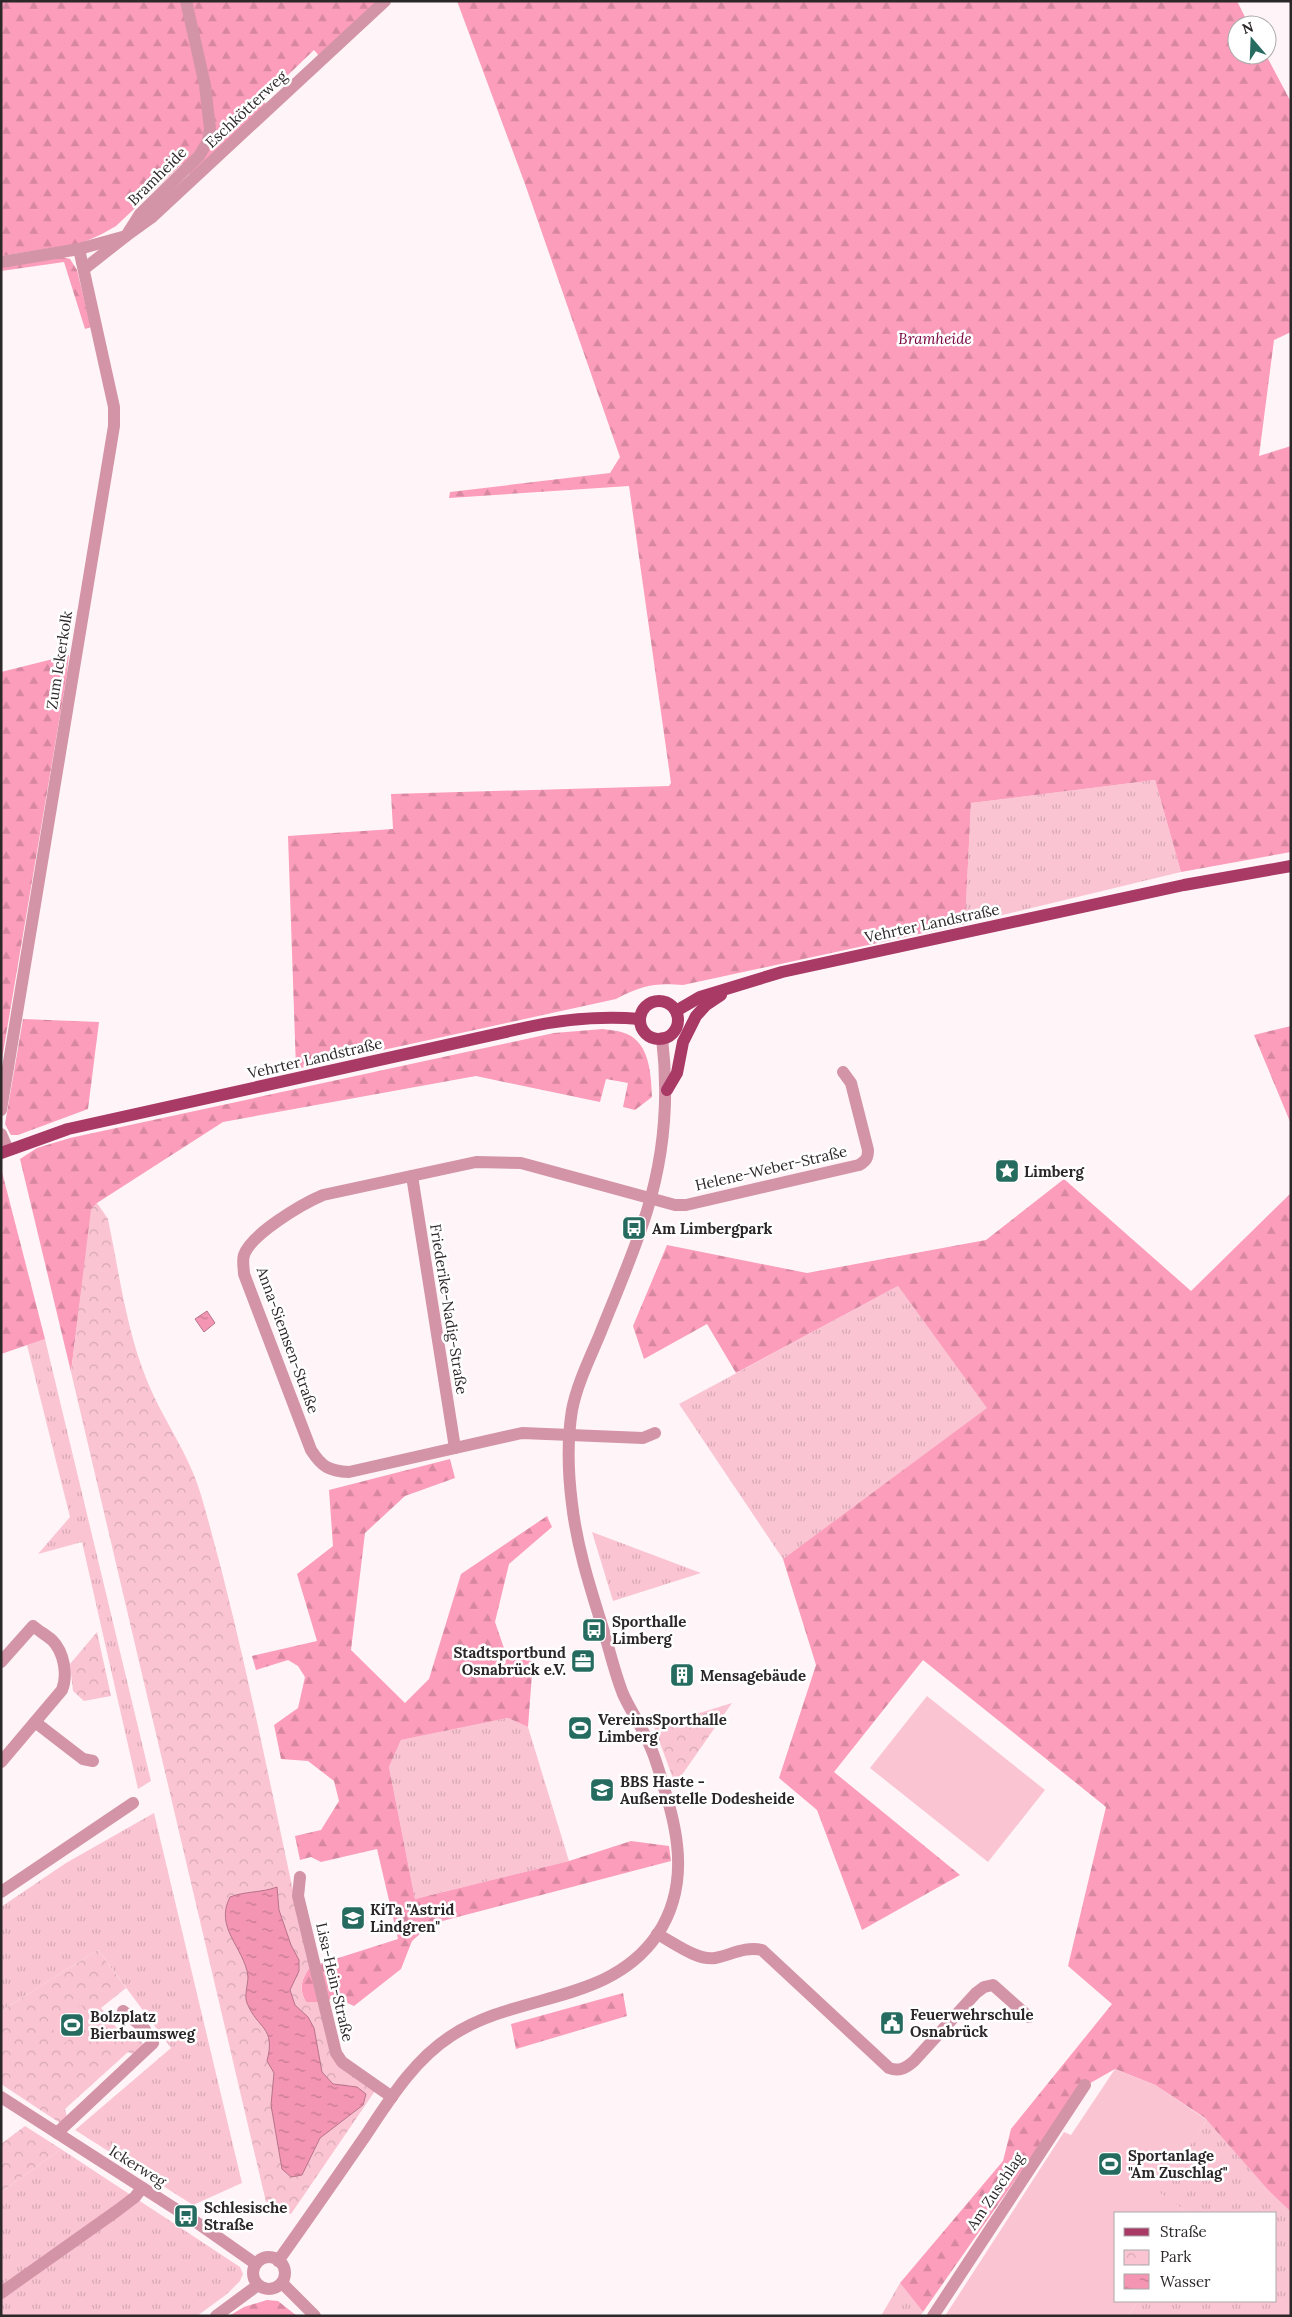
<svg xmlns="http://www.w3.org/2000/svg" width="1292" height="2317" font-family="Lora,serif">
  <defs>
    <pattern id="grass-tufts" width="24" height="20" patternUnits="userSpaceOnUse" patternTransform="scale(1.25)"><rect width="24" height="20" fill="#fac4d3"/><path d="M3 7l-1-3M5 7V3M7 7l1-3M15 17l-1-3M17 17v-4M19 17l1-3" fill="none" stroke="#d6a8b5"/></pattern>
    <pattern id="forest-firs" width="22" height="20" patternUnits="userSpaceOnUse" patternTransform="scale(1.25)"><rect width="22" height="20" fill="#fb9dbb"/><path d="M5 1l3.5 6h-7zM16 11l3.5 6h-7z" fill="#d787a1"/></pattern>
    <pattern id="park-crowns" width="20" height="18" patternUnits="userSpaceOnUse" patternTransform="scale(1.25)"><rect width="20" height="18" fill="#fac4d3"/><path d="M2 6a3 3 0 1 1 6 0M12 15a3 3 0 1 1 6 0" fill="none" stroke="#d6a8b5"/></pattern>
    <pattern id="water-ripples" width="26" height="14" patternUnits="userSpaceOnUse" patternTransform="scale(1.25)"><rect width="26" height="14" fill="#f395b3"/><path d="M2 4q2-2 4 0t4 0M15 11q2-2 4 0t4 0" fill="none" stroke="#c57a92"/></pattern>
  </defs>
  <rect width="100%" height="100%" fill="#fff5f8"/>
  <g fill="url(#grass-tufts)">
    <polygon points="1155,780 1181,872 965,924 971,803"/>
    <polygon points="898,1286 988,1408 783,1559 679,1404"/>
    <polygon points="45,1339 151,1781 138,1789 82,1542 38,1554 70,1517 27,1345"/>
    <polygon points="592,1532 701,1573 613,1601"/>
    <polygon points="508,1718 528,1727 569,1861 415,1899 389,1767 401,1740"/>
    <polygon points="154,1813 242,2183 193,2205 75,2130 171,2048 98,1950 1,2011 1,1907 66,1863"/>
    <polygon points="1207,2120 1268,2190 1291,2212 1291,2316 1128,2316 1138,2301 1276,2301 1276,2213 1188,2213 1158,2192"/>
    <polygon points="61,2149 240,2267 243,2274 240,2281 227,2294 197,2316 1,2316 1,2192"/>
    <polygon points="900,2283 923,2312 920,2316 881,2316"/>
  </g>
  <g fill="url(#forest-firs)">
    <polygon points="1,1 379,1 320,57 314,50 263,99 267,106 192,177 182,164 116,226 102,234 82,243 1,256"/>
    <path d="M457 1H1237L1249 25H1237V55H1266L1291 102V332L1274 340 1259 456 1291 446V852L1181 872 1155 780 971 803 965 924 683 985C654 983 643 985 616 999L296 1069 288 836 393 829 391 794 669 786 671 783 629 486 449 498 450 492 610 473 620 457 525 184Z"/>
    <polygon points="59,256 70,259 77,270 91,327 85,329 64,262 1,271 1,265"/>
    <polygon points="69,655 67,674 1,1065 1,672"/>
    <polygon points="23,1019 99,1022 88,1109 18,1135 11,1135 5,1124"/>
    <polygon points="1291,1026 1291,1124 1254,1035"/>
    <path d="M603 1029C610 1030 620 1031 627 1034 650 1044 651 1075 652 1097L635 1110 623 1107 628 1083 606 1079 600 1102 476 1076 223 1122 97 1203 92 1209 71 1372 20 1159 37 1148 70 1138 554 1033Z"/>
    <polygon points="1,1168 45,1339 1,1354"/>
    <polygon points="1064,1179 1191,1291 1291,1193 1291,2212 1268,2190 1205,2118 1155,2085 1115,2069 1078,2090 923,2312 900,2283 1003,2161 1011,2129 1112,2004 1068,1966 1106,1807 923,1660 834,1772 960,1875 862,1930 817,1810 779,1778 816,1665 783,1559 987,1408 898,1286 736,1373 707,1324 644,1359 633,1326 667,1245 807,1273 986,1240"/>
    <path d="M450 1459 455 1478 405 1496 365 1533 351 1650 405 1703 429 1679 461 1574 547 1516 552 1527 509 1564 495 1622 507 1657 533 1661 528 1727 508 1718 401 1740 389 1767 415 1899 569 1861 631 1841 669 1846 671 1861 431 1924 412 1941 401 1969 354 2006 336 1998 318 2002H306C298 1989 302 1978 310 1967L398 1939 377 1849 321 1862 311 1857 300 1860 295 1836 321 1830 339 1801 334 1781 308 1761 281 1759 274 1725 298 1708 305 1677 298 1666 288 1660 256 1670 252 1656 317 1641 297 1574 333 1546 329 1490Z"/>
    <polygon points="623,1993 627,2016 516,2049 511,2024"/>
    <polygon points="267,2300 278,2301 297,2316 229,2316 244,2307"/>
  </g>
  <g fill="url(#park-crowns)">
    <path d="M97 1203 108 1219C119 1272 126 1328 146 1378 162 1419 189 1453 201 1495 246 1650 274 1810 310 1967 302 1978 298 1989 306 2002H318L332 2057 375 2091 291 2214 266 2202 71 1372 91 1209Z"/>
    <polygon points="97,1632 111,1696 84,1701 73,1691 70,1664"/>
    <polygon points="732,1703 677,1782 674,1781 654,1727"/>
    <polygon points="98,1950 126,1988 101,2008 123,2036 135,2033 145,2046 135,2055 128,2052 65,2109 67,2117 60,2123 1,2084 1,2011"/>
    <polygon points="25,2126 61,2149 1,2192 1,2144"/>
  </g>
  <g fill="#fac4d3">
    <polygon points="927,1696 1045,1790 988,1862 870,1768"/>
    <polygon points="81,2005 94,2022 63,2044 51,2027"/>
    <polygon points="1115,2069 1155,2085 1207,2120 1159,2192 1188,2213 1116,2213 1116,2301 1138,2301 1128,2316 945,2316 1064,2132 1071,2135"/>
  </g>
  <g fill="url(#water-ripples)" stroke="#b7748a">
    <polygon points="207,1311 215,1323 204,1332 195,1319"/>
    <path d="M277 1887 279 1910 291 1945 299 1960V1971L290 1990 295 2005 308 2017 314 2028 322 2072 333 2084 357 2087 366 2094 363 2105 320 2138 302 2175 291 2177 282 2169 271 2105 274 2073 267 2061C276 2026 258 2030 247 2003 244 1996 248 1985 248 1976 244 1947 214 1928 230 1897 245 1891 261 1893 277 1887Z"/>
  </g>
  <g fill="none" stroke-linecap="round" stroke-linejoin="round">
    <g stroke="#d494a7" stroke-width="12">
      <polyline points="1,262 79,249 126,236 140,214 199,156 208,141 210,129 205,85 186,1"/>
      <polyline points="84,269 126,236 151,218 385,1"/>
      <polyline points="1,1110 114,426 114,407 79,249"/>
      <polyline points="1,1134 8,1150"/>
      <polyline points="412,1176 455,1448"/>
      <path d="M655 1433 643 1438 522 1433 349 1472C329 1471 322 1467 311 1450L244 1274C244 1269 242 1261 244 1255 251 1234 302 1204 323 1195L476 1162 521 1163 675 1205H686L859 1165C866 1161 868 1158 868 1150L851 1083 843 1072"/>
      <path d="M1 1662 33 1626C39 1631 46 1635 52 1640 64 1652 68 1675 62 1690L1 1762"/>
      <polyline points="35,1722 83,1759 93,1761"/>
      <polyline points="300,1877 298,1896 336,2053 342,2062 392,2097"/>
      <polyline points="1,1892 133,1803"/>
      <path d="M657 1934C673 1942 697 1961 715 1958 731 1955 745 1946 762 1950L889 2068C899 2072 906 2068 914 2061L976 1993 984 1987 993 1985 1029 2017"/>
      <polyline points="1,2097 199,2224 256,2264"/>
      <polyline points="57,2133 153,2043 144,2028 123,2011"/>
      <circle cx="269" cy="2273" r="16"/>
      <path d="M278 2261C308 2219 337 2177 366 2135 390 2099 414 2060 451 2036 517 1992 609 2005 657 1935 688 1889 680 1837 664 1788 660 1774 656 1759 650 1746 643 1728 631 1712 623 1694 615 1674 610 1652 604 1632 591 1590 577 1548 572 1504 568 1473 567 1441 572 1410 577 1384 590 1358 600 1334 616 1294 634 1253 647 1211 664 1156 669 1096 662 1038"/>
      <polyline points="282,2283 315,2316"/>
      <polyline points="1,2293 118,2210 135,2197 142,2188"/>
      <polyline points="216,2316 258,2285"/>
      <polyline points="933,2316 1085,2085"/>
    </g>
    <g stroke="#a93a66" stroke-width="12">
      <circle cx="659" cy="1020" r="19"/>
      <polyline points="676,1011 700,997 782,972 1184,885 1291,866"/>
      <polyline points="667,1090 677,1073 683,1042 696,1016 706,1005 721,995"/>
      <path d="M1 1153 68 1129 528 1027C565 1019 602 1016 640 1019"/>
    </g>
  </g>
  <defs>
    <symbol id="sight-square" viewBox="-11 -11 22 22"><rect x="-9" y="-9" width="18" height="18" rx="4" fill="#266b5f" stroke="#fff"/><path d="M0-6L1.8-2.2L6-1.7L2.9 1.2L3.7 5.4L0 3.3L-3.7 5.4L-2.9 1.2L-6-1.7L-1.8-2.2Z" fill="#fff"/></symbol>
    <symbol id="bus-square" viewBox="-11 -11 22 22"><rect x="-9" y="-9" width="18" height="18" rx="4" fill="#266b5f" stroke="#fff"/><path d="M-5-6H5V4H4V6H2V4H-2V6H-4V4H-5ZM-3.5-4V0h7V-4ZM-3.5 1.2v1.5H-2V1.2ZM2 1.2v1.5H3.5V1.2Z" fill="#fff"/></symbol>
    <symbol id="office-square" viewBox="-11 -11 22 22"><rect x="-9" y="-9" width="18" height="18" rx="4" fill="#266b5f" stroke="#fff"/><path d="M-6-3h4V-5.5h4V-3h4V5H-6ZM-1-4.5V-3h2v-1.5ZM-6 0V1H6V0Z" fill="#fff"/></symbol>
    <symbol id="building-square" viewBox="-11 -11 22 22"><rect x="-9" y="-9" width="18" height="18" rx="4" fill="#266b5f" stroke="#fff"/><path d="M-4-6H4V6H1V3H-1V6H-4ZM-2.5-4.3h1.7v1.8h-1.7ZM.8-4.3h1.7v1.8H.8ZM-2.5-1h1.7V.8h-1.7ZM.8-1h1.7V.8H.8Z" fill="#fff"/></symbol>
    <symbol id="stadium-square" viewBox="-11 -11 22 22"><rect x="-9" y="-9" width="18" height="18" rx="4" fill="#266b5f" stroke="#fff"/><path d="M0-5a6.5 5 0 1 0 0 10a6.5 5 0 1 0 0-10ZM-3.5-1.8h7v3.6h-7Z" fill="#fff"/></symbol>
    <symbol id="school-square" viewBox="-11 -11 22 22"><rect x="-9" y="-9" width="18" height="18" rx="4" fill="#266b5f" stroke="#fff"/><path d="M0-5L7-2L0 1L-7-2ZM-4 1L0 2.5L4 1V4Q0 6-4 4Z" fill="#fff"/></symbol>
    <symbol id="civic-square" viewBox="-11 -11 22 22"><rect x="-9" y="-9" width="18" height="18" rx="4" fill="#266b5f" stroke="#fff"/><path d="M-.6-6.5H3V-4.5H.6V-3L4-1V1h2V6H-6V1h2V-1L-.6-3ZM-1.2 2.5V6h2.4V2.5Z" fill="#fff"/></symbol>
  </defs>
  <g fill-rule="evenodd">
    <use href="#sight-square" x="993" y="1157" width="28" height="28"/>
    <use href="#bus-square" x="620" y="1214" width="28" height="28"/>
    <use href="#bus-square" x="580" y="1616" width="28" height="28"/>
    <use href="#office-square" x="569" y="1647" width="28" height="28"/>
    <use href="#building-square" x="668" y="1661" width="28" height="28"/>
    <use href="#stadium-square" x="566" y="1714" width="28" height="28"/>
    <use href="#school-square" x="588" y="1776" width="28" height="28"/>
    <use href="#school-square" x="339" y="1904" width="28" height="28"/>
    <use href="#civic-square" x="878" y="2009" width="28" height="28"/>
    <use href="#stadium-square" x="58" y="2011" width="28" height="28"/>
    <use href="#stadium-square" x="1096" y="2150" width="28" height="28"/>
    <use href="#bus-square" x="172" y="2202" width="28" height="28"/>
  </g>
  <g text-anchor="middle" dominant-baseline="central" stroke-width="5" stroke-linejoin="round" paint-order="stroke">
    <g font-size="15" fill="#2c2829" stroke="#fff">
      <text transform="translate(246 109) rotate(-43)">Eschkötterweg</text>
      <text transform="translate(157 176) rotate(-45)">Bramheide</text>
      <text transform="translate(59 660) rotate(-81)">Zum Ickerkolk</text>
      <text transform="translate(932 923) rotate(-12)">Vehrter Landstraße</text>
      <text transform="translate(315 1058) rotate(-13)">Vehrter Landstraße</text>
      <text transform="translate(771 1168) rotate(-13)">Helene-Weber-Straße</text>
      <text transform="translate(449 1309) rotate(81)">Friederike-Nadig-Straße</text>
      <text transform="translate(288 1340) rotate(70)">Anna-Siemsen-Straße</text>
      <text transform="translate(335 1982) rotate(77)">Lisa-Hein-Straße</text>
      <text transform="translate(138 2166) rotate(32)">Ickerweg</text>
      <text transform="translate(995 2191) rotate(-56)">Am Zuschlag</text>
    </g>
    <g font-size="15" font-style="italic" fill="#76013c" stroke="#fff">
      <text x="935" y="338">Bramheide</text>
    </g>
    <g font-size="15" font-weight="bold" fill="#2c2829" stroke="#fff" text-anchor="start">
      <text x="1024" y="1171">Limberg</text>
      <text x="652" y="1228">Am Limbergpark</text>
      <text x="612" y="1621">Sporthalle<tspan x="612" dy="17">Limberg</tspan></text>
      <text x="566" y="1652" text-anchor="end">Stadtsportbund<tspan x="566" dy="17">Osnabrück e.V.</tspan></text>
      <text x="700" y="1675">Mensagebäude</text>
      <text x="598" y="1719">VereinsSporthalle<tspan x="598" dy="17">Limberg</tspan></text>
      <text x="620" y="1781">BBS Haste -<tspan x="620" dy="17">Außenstelle Dodesheide</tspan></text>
      <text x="370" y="1909">KiTa "Astrid<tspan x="370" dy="17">Lindgren"</tspan></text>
      <text x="910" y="2014">Feuerwehrschule<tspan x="910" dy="17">Osnabrück</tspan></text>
      <text x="90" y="2016">Bolzplatz<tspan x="90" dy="17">Bierbaumsweg</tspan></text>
      <text x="1128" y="2155">Sportanlage<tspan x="1128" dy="17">"Am Zuschlag"</tspan></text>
      <text x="204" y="2207">Schlesische<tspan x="204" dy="17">Straße</tspan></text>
    </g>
  </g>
  <rect width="1292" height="2317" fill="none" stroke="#2c2829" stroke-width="5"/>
  <rect x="1114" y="2212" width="162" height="90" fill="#ffffff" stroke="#aba9a9"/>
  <rect x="1124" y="2228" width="25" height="8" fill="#a93a66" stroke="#aba9a9"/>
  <text x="1160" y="2237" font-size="15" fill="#2c2829">Straße</text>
  <rect x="1124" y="2250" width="25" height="15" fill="url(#park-crowns)" stroke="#aba9a9"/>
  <text x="1160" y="2262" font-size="15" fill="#2c2829">Park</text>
  <rect x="1124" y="2274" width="25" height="15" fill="url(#water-ripples)" stroke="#aba9a9"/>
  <text x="1160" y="2287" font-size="15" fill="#2c2829">Wasser</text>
  <g transform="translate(1252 40) rotate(341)"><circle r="24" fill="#ffffff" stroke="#aba9a9"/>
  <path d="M0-4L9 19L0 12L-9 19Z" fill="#266b5f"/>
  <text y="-8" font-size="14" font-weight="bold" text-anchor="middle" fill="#2c2829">N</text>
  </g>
</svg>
